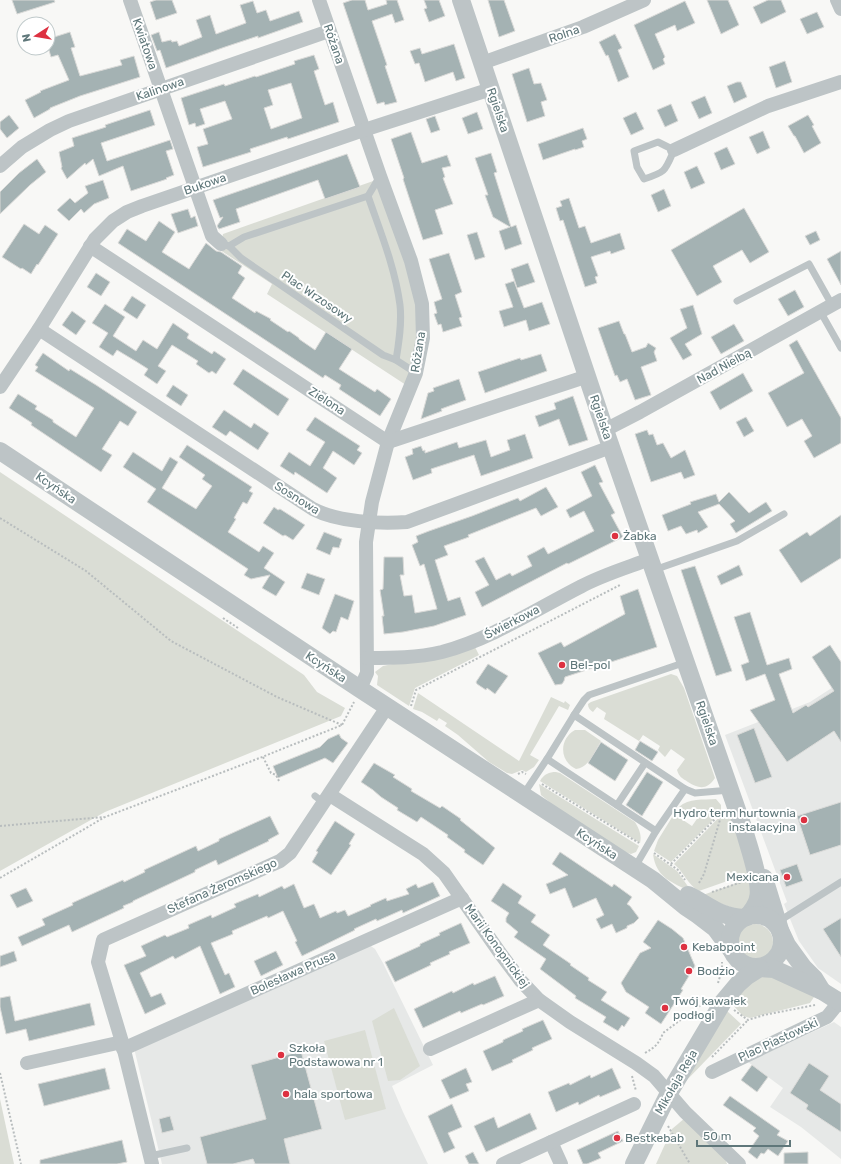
<svg xmlns="http://www.w3.org/2000/svg" width="841" height="1164" font-family="Rubik,sans-serif">
  <rect width="100%" height="100%" fill="#f8f8f6"/>
  <g fill="#e6e8e7">
    <polygon points="841,682 841,984 818,968 799,941 784,904 787,902 725,735 810,702"/>
    <polygon points="364,941 375,949 383,963 433,1065 392,1086 403,1112 428,1164 162,1164 133,1044"/>
    <polygon points="834,1022 841,1027 841,1159 801,1127 770,1107 783,1088 748,1062"/>
  </g>
  <g fill="#daddd5">
    <polygon points="376,180 409,270 417,304 417,334 412,362 406,385 267,294 272,284 220,250 223,234"/>
    <polygon points="0,472 304,675 317,692 345,708 341,716 105,812 0,871"/>
    <polygon points="475,647 479,655 415,688 409,706 377,685 378,676 375,672 383,666"/>
    <path d="M671 674 677 676 684 688 715 778C707 790 699 789 688 782 682 778 679 777 677 770L685 759 671 749 665 757 658 750 660 746 643 735 639 741 604 719 606 713 597 707 593 712C590 710 588 708 588 704L591 702Z"/>
    <polygon points="418,693 519,761 551,697 564,703 565,701 570,705 568,710 559,706 530,755 539,760 534,767 526,772 522,770 512,774 507,773 489,762 458,735 445,726 447,723 439,718 437,721 422,712 413,709"/>
    <path d="M575 730H585L601 741C595 750 589 768 576 769 559 761 559 739 575 730Z"/>
    <path d="M556 772 560 773 635 822C639 829 642 835 640 843L540 781C544 774 549 772 556 772Z"/>
    <polygon points="539,784 639,846 636,852 631,854 625,852 554,806 541,795"/>
    <path d="M716 799 721 805V812L671 862 654 851 658 840 674 814 692 826 699 816 689 809 686 812 679 807C689 798 703 800 716 799Z"/>
    <path d="M728 808 750 873 699 891C688 885 683 871 674 864Z"/>
    <path d="M653 854 677 871 692 892C673 883 656 878 653 854Z"/>
    <polygon points="751,878 754,895 741,911 700,896"/>
    <circle cx="755" cy="942" r="18"/>
    <polygon points="770,973 814,997 810,1003 750,1018 743,1016 732,1004 745,985"/>
    <polygon points="394,1008 420,1066 400,1080 388,1081 372,1021"/>
    <polygon points="727,1011 741,1024 682,1085"/>
    <polygon points="365,1030 386,1109 345,1120 324,1041"/>
    <polygon points="0,1099 14,1164 0,1164"/>
    <polygon points="685,1118 725,1158 727,1164 656,1164 672,1129"/>
  </g>
  <g fill="#a4b2b3" stroke="#dadad8" fill-rule="evenodd">
    <polygon points="12,0 54,0 55,2 17,14"/>
    <polygon points="156,0 172,0 177,13 156,20 150,2"/>
    <polygon points="352,0 365,0 368,10 387,4 386,0 397,0 404,20 395,23 392,14 372,21 387,65 385,66 397,102 385,105 384,102 377,104 343,3"/>
    <polygon points="424,0 439,0 445,16 429,22 424,9 427,8"/>
    <polygon points="488,0 504,0 515,31 499,37"/>
    <polygon points="707,0 728,0 739,25 721,34"/>
    <polygon points="768,0 781,0 786,12 761,24 753,7"/>
    <polygon points="253,1 257,13 266,10 270,21 299,11 303,22 258,38 258,36 225,47 166,68 160,50 157,51 151,35 159,32 162,42 171,40 172,42 177,41 179,46 202,37 196,20 210,15 216,34 246,23 240,5"/>
    <polygon points="685,1 695,23 677,31 675,25 655,34 665,57 663,59 665,64 653,70 634,25"/>
    <polygon points="817,12 824,27 807,34 800,19"/>
    <polygon points="70,32 75,47 71,48 80,76 122,65 120,60 134,56 140,77 80,96 50,108 50,109 34,118 25,100 41,92 40,91 69,80 58,55 51,57 48,47 53,45 51,38"/>
    <polygon points="615,34 622,48 618,50 629,77 618,82 608,55 606,56 599,42"/>
    <polygon points="454,44 465,78 456,81 453,72 425,82 419,63 415,64 410,51 420,48 422,54"/>
    <path d="M314 55 319 69 314 71 325 105 333 102 339 122 288 139 287 137 250 149 251 152 203 167 197 147 208 144 203 129 232 119 225 101 200 109 205 124 196 127 195 123 189 125 181 98 224 84 225 86 255 76 256 77 295 64 294 61ZM291 83 302 118 271 129 264 108 273 105 268 90Z"/>
    <polygon points="785,61 792,82 776,88 769,67"/>
    <polygon points="529,68 534,84 541,83 547,100 541,102 545,116 527,122 512,74"/>
    <polygon points="737,82 741,82 747,97 734,103 727,86"/>
    <polygon points="705,96 712,113 699,119 691,102"/>
    <polygon points="671,104 678,121 665,127 657,110"/>
    <polygon points="150,110 155,125 101,143 107,161 170,140 173,149 166,151 174,175 166,178 167,179 131,191 123,166 99,176 93,159 86,165 85,163 67,179 61,168 62,167 59,152 74,146 72,138 106,127 105,125"/>
    <polygon points="477,112 483,129 468,134 462,118"/>
    <polygon points="636,112 644,129 631,135 623,118"/>
    <polygon points="9,115 19,128 7,138 0,129 0,122"/>
    <polygon points="808,115 814,125 812,126 821,143 804,153 795,136 794,136 788,126"/>
    <polygon points="435,116 440,130 431,133 426,119"/>
    <polygon points="583,128 587,139 582,141 584,147 575,150 575,149 543,160 538,144"/>
    <polygon points="763,131 770,148 757,154 749,137"/>
    <polygon points="411,132 422,163 447,155 451,166 442,168 445,177 443,178 453,204 435,210 443,234 423,240 403,179 404,178 391,139"/>
    <polygon points="727,147 735,164 721,170 714,153"/>
    <polygon points="491,153 497,172 494,173 511,227 516,225 522,244 505,250 499,231 510,227 493,217 485,195 488,195 475,158"/>
    <polygon points="347,154 360,187 325,199 318,180 236,209 240,222 219,229 217,226 223,217 220,218 213,200"/>
    <polygon points="37,159 46,172 30,185 0,214 0,192 19,173"/>
    <polygon points="697,166 705,183 691,189 684,172"/>
    <polygon points="103,180 109,198 94,204 84,213 81,209 69,221 57,210 70,198 75,203 88,193 85,186"/>
    <polygon points="664,189 671,206 658,212 651,195"/>
    <polygon points="569,198 579,228 585,226 591,243 620,233 625,249 611,254 610,251 591,257 598,276 595,277 597,283 585,287 563,220 560,221 556,208 562,206 560,201"/>
    <polygon points="744,208 769,252 750,263 742,250 713,266 722,282 697,296 671,250"/>
    <polygon points="188,209 191,218 195,216 198,226 178,233 171,214"/>
    <polygon points="159,221 175,232 162,252 189,269 206,243 216,251 221,252 242,266 238,273 245,278 232,298 255,313 256,311 271,319 270,320 288,332 289,331 299,338 299,339 315,350 326,332 352,349 339,369 375,392 377,389 391,399 380,416 339,389 341,385 325,375 323,378 118,243 127,229 146,241"/>
    <polygon points="24,224 39,234 45,225 58,234 38,265 37,264 31,274 22,268 21,269 2,257"/>
    <polygon points="816,231 820,240 810,245 805,236"/>
    <polygon points="477,232 485,257 475,260 467,235"/>
    <polygon points="841,251 841,285 827,259"/>
    <polygon points="449,253 462,292 455,295 462,317 459,318 462,326 443,332 441,324 438,325 434,314 437,313 434,302 442,299 429,259"/>
    <polygon points="528,263 535,282 517,288 511,269"/>
    <polygon points="96,273 110,282 101,296 87,287"/>
    <polygon points="514,281 524,308 542,302 550,324 529,331 526,320 504,327 499,311 513,307 505,284"/>
    <polygon points="795,290 804,307 788,316 778,299"/>
    <polygon points="132,296 146,305 137,319 123,310"/>
    <polygon points="105,304 125,317 113,336 136,351 143,340 157,349 173,323 189,334 187,338 212,354 214,351 226,359 216,374 212,371 209,373 196,364 198,361 172,345 158,366 166,371 157,384 144,375 148,369 137,362 117,350 113,356 99,347 108,333 92,323"/>
    <polygon points="693,305 702,334 685,344 692,355 683,360 670,338 687,328 680,309"/>
    <polygon points="72,311 86,321 76,335 62,325"/>
    <polygon points="619,321 624,334 625,334 632,352 646,347 648,343 656,348 654,352 657,361 641,367 651,395 635,400 627,379 620,382 617,375 615,376 598,328"/>
    <polygon points="734,324 744,341 721,354 711,337"/>
    <polygon points="797,340 841,418 841,443 814,458 804,441 812,436 802,419 787,427 768,393 804,373 789,345"/>
    <polygon points="43,353 69,371 70,369 96,385 137,412 128,426 120,421 102,449 112,455 101,472 31,425 32,423 9,408 18,394 37,406 35,409 53,420 53,422 76,437 94,408 35,371 38,367 35,365"/>
    <polygon points="541,354 547,371 485,393 478,372 520,358 521,360"/>
    <polygon points="243,369 289,399 278,416 233,384"/>
    <polygon points="743,373 753,391 720,410 710,392"/>
    <polygon points="459,379 466,400 441,409 442,411 421,419 428,393 434,391 433,388"/>
    <polygon points="173,385 188,395 181,406 166,396"/>
    <polygon points="573,396 588,440 569,446 559,419 539,427 535,416 556,409 554,403"/>
    <polygon points="224,410 251,428 254,423 269,433 258,450 230,431 226,436 212,427"/>
    <polygon points="315,417 360,446 357,450 362,453 354,465 333,451 323,468 337,478 327,493 295,472 294,475 280,466 289,452 310,466 325,442 306,430"/>
    <polygon points="746,417 754,431 744,437 736,422"/>
    <polygon points="647,430 649,435 653,434 657,445 663,443 671,458 685,450 695,475 684,479 681,472 651,482 635,434"/>
    <polygon points="525,434 533,458 481,476 474,455 431,469 432,473 413,480 405,457 413,454 412,449 421,446 423,451 425,450 425,453 457,442 459,448 486,440 491,457 510,450 507,440"/>
    <polygon points="187,445 252,487 249,491 253,493 247,504 243,502 234,518 236,519 228,532 259,552 263,546 274,553 264,568 285,582 276,596 262,588 270,575 251,579 244,575 248,569 147,502 156,489 123,467 133,452 162,471 170,457 178,462 162,488 196,509 212,486 202,479 205,475 179,457"/>
    <polygon points="595,465 603,482 599,483 615,513 611,515 623,537 568,564 567,563 482,607 475,592 489,585 475,561 484,557 496,580 510,573 512,576 532,566 527,556 535,552 544,547 548,554 594,531 584,511 570,518 566,510 592,496 581,472"/>
    <polygon points="546,487 558,507 541,516 536,508 468,535 469,537 444,546 448,555 435,560 448,601 460,597 466,615 434,626 403,632 384,634 382,616 384,616 380,590 383,589 384,557 403,557 404,575 400,575 404,596 412,595 415,613 437,609 424,564 420,566 412,545 418,542 416,536 429,531 472,516 518,498 520,501"/>
    <polygon points="729,492 749,513 766,502 772,511 736,533 730,524 735,521 719,504 698,512 708,527 698,533 697,530 686,534 681,526 668,531 662,515 691,504 690,502 716,494 719,502"/>
    <polygon points="274,507 278,510 280,509 305,525 293,540 285,535 283,536 263,523"/>
    <polygon points="841,515 841,558 801,583 779,550 807,532 810,536"/>
    <polygon points="324,532 342,539 339,548 333,547 330,555 316,549"/>
    <polygon points="739,565 743,575 721,585 717,576"/>
    <polygon points="695,566 732,671 716,676 681,570"/>
    <polygon points="307,573 325,579 319,595 301,588"/>
    <polygon points="638,589 657,647 565,677 564,681 562,684 555,685 538,653 561,642 564,647 625,614 620,596"/>
    <polygon points="335,594 354,601 348,620 341,617 336,632 333,631 330,634 322,628"/>
    <polygon points="750,612 767,665 789,658 792,669 779,674 793,713 806,705 808,707 834,691 812,657 830,645 841,662 841,742 834,731 787,762 750,710 775,700 765,674 746,681 741,665 749,662 734,617"/>
    <polygon points="488,664 508,676 495,694 487,688 486,690 477,684 476,682"/>
    <polygon points="754,728 772,777 755,783 737,735"/>
    <polygon points="339,734 341,738 348,743 333,763 325,758 278,778 273,766 320,747 328,739"/>
    <polygon points="640,741 658,752 652,761 635,750"/>
    <polygon points="601,742 628,760 615,781 588,763"/>
    <polygon points="374,763 395,775 393,777 412,789 411,791 440,808 442,806 461,819 460,820 495,848 483,865 464,852 465,850 447,837 448,835 421,817 417,822 397,810 398,808 381,797 373,790 361,782"/>
    <polygon points="647,772 663,782 642,816 626,805"/>
    <polygon points="841,802 841,845 810,855 797,816"/>
    <polygon points="270,816 279,834 268,840 269,841 218,865 216,860 195,870 195,872 133,901 133,902 123,906 124,908 72,932 69,925 22,946 18,937 45,925 42,919 73,905 72,903 123,880 124,882 145,872 144,870 196,846 198,851 219,841 219,839"/>
    <polygon points="335,821 355,834 349,844 351,845 331,875 312,862 318,852 316,851"/>
    <polygon points="560,852 612,887 614,884 632,897 627,904 630,906 639,918 634,923 627,926 627,928 616,933 612,924 601,929 596,919 604,915 596,898 573,908 565,888 550,894 546,884 568,875 552,864"/>
    <polygon points="797,864 803,881 786,887 780,870"/>
    <polygon points="433,882 440,896 403,913 402,910 377,921 376,919 354,929 355,930 302,956 295,942 297,941 283,911 268,918 267,916 232,931 233,934 211,943 225,975 229,973 235,987 220,994 200,946 175,959 173,956 140,973 151,997 161,993 166,1004 145,1014 124,965 146,956 141,946 165,935 167,937 189,928 188,925 211,915 212,918 236,907 234,904 258,894 259,897 282,886 284,889 294,884 304,908 314,904 320,918 336,911 337,913 345,910 348,916 371,906 370,905 386,898 387,901 409,894 406,889 416,884 418,888"/>
    <polygon points="503,883 522,896 518,903 536,915 531,922 550,935 543,945 571,964 570,965 589,978 588,980 607,992 601,1000 630,1018 624,1027 622,1025 618,1031 603,1022 606,1017 575,998 576,996 540,969 546,959 514,937 518,932 506,922 506,918 509,913 491,901"/>
    <polygon points="26,888 33,901 17,908 10,895"/>
    <polygon points="841,918 841,957 823,929"/>
    <polygon points="658,920 672,929 683,938 695,966 681,989 683,990 661,1024 645,1013 649,1007 626,992 621,983 640,953 651,948 643,942"/>
    <polygon points="461,923 470,943 449,952 450,954 430,963 431,965 395,982 385,962 420,946 420,944 440,935 439,933"/>
    <polygon points="14,951 17,961 0,967 0,956"/>
    <polygon points="276,951 283,965 261,976 254,961"/>
    <polygon points="495,976 504,996 483,1005 482,1004 461,1013 460,1011 423,1028 414,1009 452,991 453,993 473,983 474,985"/>
    <polygon points="10,996 15,1021 90,1003 95,1025 29,1041 26,1029 6,1034 0,1007 0,998"/>
    <polygon points="543,1020 552,1039 532,1048 533,1050 512,1060 513,1062 492,1071 483,1051 503,1042 503,1040 523,1031 522,1029"/>
    <polygon points="301,1051 322,1129 284,1139 290,1164 255,1164 253,1159 233,1164 207,1164 200,1137 266,1119 251,1065"/>
    <polygon points="809,1063 829,1076 820,1090 841,1104 841,1132 806,1109 808,1105 790,1093"/>
    <polygon points="752,1065 768,1077 757,1092 741,1080"/>
    <polygon points="105,1068 110,1089 44,1106 38,1084"/>
    <polygon points="466,1068 472,1082 466,1084 469,1091 450,1099 441,1080"/>
    <polygon points="612,1068 621,1088 600,1097 599,1095 579,1105 578,1102 556,1112 548,1092 569,1083 570,1085 590,1075 591,1078"/>
    <polygon points="730,1096 780,1131 777,1135 788,1141 778,1156 768,1149 764,1154 761,1153 757,1159 748,1152 759,1136 753,1131 756,1128 723,1105"/>
    <polygon points="452,1104 462,1127 448,1133 455,1148 444,1153 428,1116"/>
    <polygon points="530,1113 537,1129 486,1152 474,1126 494,1117 498,1128"/>
    <polygon points="170,1116 174,1130 162,1133 159,1119"/>
    <polygon points="618,1131 623,1141 598,1153 601,1158 587,1164 583,1164 577,1150"/>
    <polygon points="122,1140 127,1162 117,1164 40,1164 40,1160"/>
    <polygon points="473,1152 479,1164 469,1164 465,1156"/>
    <polygon points="808,1152 808,1164 784,1164 784,1153"/>
  </g>
  <g fill="none" stroke-linecap="round" stroke-linejoin="round">
    <g stroke="#b8bdbe" stroke-width="2" stroke-dasharray="2 2" stroke-linecap="butt">
      <polyline points="0,518 86,571 171,641 277,697 342,725"/>
      <polyline points="223,618 238,628"/>
      <polyline points="411,706 416,690 620,585"/>
      <polyline points="263,757 271,773 276,775 279,781"/>
      <polyline points="518,774 522,772 526,774"/>
      <polyline points="542,784 639,843"/>
      <polyline points="0,826 104,817"/>
      <polyline points="654,853 678,870 685,880"/>
      <polyline points="671,864 722,812"/>
      <polyline points="0,878 105,817 252,761 342,725 354,702"/>
      <polyline points="699,883 704,874 722,813"/>
      <polyline points="712,892 742,882"/>
      <polyline points="718,983 722,970 722,962"/>
      <polyline points="734,1010 748,1020 764,1015 815,1005"/>
      <path d="M645 1053C654 1048 659 1044 663 1033L706 1001"/>
      <polyline points="712,1057 748,1020"/>
      <polyline points="0,1073 21,1164"/>
      <polyline points="632,1076 636,1091"/>
      <polyline points="668,1126 690,1164"/>
    </g>
    <g stroke="#bdc4c6" stroke-width="7">
      <path d="M658 142 674 150C665 171 666 172 644 179L637 167 634 151Z"/>
      <path d="M368 196C380 231 395 267 400 305 402 323 399 342 396 360"/>
      <polyline points="225,245 229,246 244,237 368,196 380,176"/>
      <polyline points="229,246 241,258 383,355 396,360 416,373"/>
      <polyline points="737,301 809,264 832,305"/>
      <polyline points="820,311 841,348"/>
      <polyline points="654,570 737,541 784,514"/>
      <polyline points="574,715 584,700 589,695 686,662"/>
      <polyline points="523,795 547,759"/>
      <polyline points="315,796 324,803"/>
      <polyline points="617,805 645,763"/>
      <polyline points="656,831 685,789"/>
      <polyline points="635,867 656,831 547,759 574,715 685,789 695,793 730,790"/>
      <polyline points="782,924 784,918 841,882"/>
      <polyline points="150,1156 187,1148"/>
    </g>
    <g stroke="#bdc4c6" stroke-width="14">
      <polyline points="130,0 212,236 221,244"/>
      <polyline points="319,0 380,176 411,261 422,304 423,338 416,373 388,442 372,502 366,542 367,673 360,689"/>
      <polyline points="837,0 841,9"/>
      <polyline points="482,63 583,27 644,0"/>
      <polyline points="674,150 768,106 841,82"/>
      <polyline points="0,166 22,147 50,130 69,121 329,31"/>
      <polyline points="90,246 388,442 588,376"/>
      <path d="M39 329 313 509C338 522 379 524 407 522L611 447"/>
      <polyline points="0,387 39,329 95,239 113,221 127,212 142,206 364,130 491,89"/>
      <polyline points="605,430 640,412 841,300"/>
      <path d="M367 658C392 658 417 658 442 652 491 639 535 610 580 587 602 575 626 568 650 559"/>
      <polyline points="330,795 423,854 444,873 500,953 521,981 539,1000 570,1022 636,1063 654,1076 685,1112 739,1164"/>
      <polyline points="123,1049 462,898"/>
      <polyline points="430,1049 539,1000"/>
      <polyline points="27,1063 122,1042"/>
      <polyline points="712,1072 827,1017 839,1002"/>
      <polyline points="551,1142 561,1164"/>
      <polyline points="152,1164 122,1042 98,962 103,940 280,861 290,853 298,841 387,707"/>
      <polyline points="503,1164 634,1104"/>
    </g>
    <g stroke="#bdc4c6" stroke-width="18">
      <path d="M461 0 605 430 745 833C749 848 762 884 758 898 757 905 752 911 747 917"/>
      <polyline points="0,451 360,689 653,880 686,907 698,915 715,928 732,951"/>
      <polyline points="764,878 780,930 787,945 803,967 814,978 822,991"/>
      <path d="M688 895C709 905 719 917 744 918"/>
      <circle cx="756" cy="941" r="26"/>
      <polyline points="760,968 774,969 822,991 841,1003"/>
      <polyline points="634,1164 669,1093 723,1002 738,984 747,976 760,968"/>
    </g>
  </g>
  <g fill="#dd3141" stroke="#fff" stroke-width="1.5">
    <circle cx="615" cy="536" r="4"/>
    <circle cx="562" cy="665" r="4"/>
    <circle cx="804" cy="820" r="4"/>
    <circle cx="787" cy="877" r="4"/>
    <circle cx="684" cy="947" r="4"/>
    <circle cx="689" cy="971" r="4"/>
    <circle cx="665" cy="1008" r="4"/>
    <circle cx="281" cy="1055" r="4"/>
    <circle cx="286" cy="1094" r="4"/>
    <circle cx="617" cy="1138" r="4"/>
  </g>
  <g text-anchor="middle" dominant-baseline="central" stroke-width="4" stroke-linejoin="round" paint-order="stroke">
    <g font-size="12" fill="#5f777a" stroke="#fff">
      <text transform="translate(564 34) rotate(-19)">Rolna</text>
      <text transform="translate(145 44) rotate(71)">Kwiatowa</text>
      <text transform="translate(334 44) rotate(71)">Różana</text>
      <text transform="translate(160 89) rotate(-19)">Kalinowa</text>
      <text transform="translate(498 110) rotate(71)">Rgielska</text>
      <text transform="translate(205 184) rotate(-19)">Bukowa</text>
      <text transform="translate(317 297) rotate(34)">Plac Wrzosowy</text>
      <text transform="translate(418 352) rotate(-81)">Różana</text>
      <text transform="translate(724 366) rotate(-29)">Nad Nielbą</text>
      <text transform="translate(327 401) rotate(33)">Zielona</text>
      <text transform="translate(601 417) rotate(71)">Rgielska</text>
      <text transform="translate(56 488) rotate(34)">Kcyńska</text>
      <text transform="translate(297 498) rotate(32)">Sosnowa</text>
      <text transform="translate(512 622) rotate(-27)">Świerkowa</text>
      <text transform="translate(326 667) rotate(33)">Kcyńska</text>
      <text transform="translate(707 723) rotate(71)">Rgielska</text>
      <text transform="translate(597 844) rotate(33)">Kcyńska</text>
      <text transform="translate(222 886) rotate(-24)">Stefana Żeromskiego</text>
      <text transform="translate(497 946) rotate(54)">Marii Konopnickiej</text>
      <text transform="translate(293 973) rotate(-24)">Bolesława Prusa</text>
      <text transform="translate(778 1040) rotate(-25)">Plac Piastowski</text>
      <text transform="translate(676 1082) rotate(-60)">Mikołaja Reja</text>
    </g>
    <g font-size="12" fill="#5f777a" stroke="#fff" text-anchor="start">
      <text x="623" y="536">Żabka</text>
      <text x="570" y="665">Bel-pol</text>
      <text x="796" y="813" text-anchor="end">Hydro term hurtownia<tspan x="796" dy="14">instalacyjna</tspan></text>
      <text x="779" y="877" text-anchor="end">Mexicana</text>
      <text x="692" y="947">Kebabpoint</text>
      <text x="697" y="971">Bodzio</text>
      <text x="673" y="1001">Twój kawałek<tspan x="673" dy="14">podłogi</tspan></text>
      <text x="289" y="1048">Szkoła<tspan x="289" dy="14">Podstawowa nr 1</tspan></text>
      <text x="294" y="1094">hala sportowa</text>
      <text x="625" y="1138">Bestkebab</text>
    </g>
  </g>
  <g transform="translate(36 36) rotate(258)"><circle r="19" fill="#ffffff" stroke="#bfc9ca"/>
  <path d="M0-3L7 15L0 10L-7 15Z" fill="#dd3141"/>
  <text y="-6" font-size="11" font-weight="bold" text-anchor="middle" fill="#5f777a">N</text>
  </g>
  <path d="M697 1140v6h93v-6" fill="none" stroke="#5f777a" stroke-width="2"/>
  <text x="703" y="1140" font-size="12" fill="#5f777a" stroke="#ffffff" stroke-width="3" paint-order="stroke">50 m</text>
</svg>
